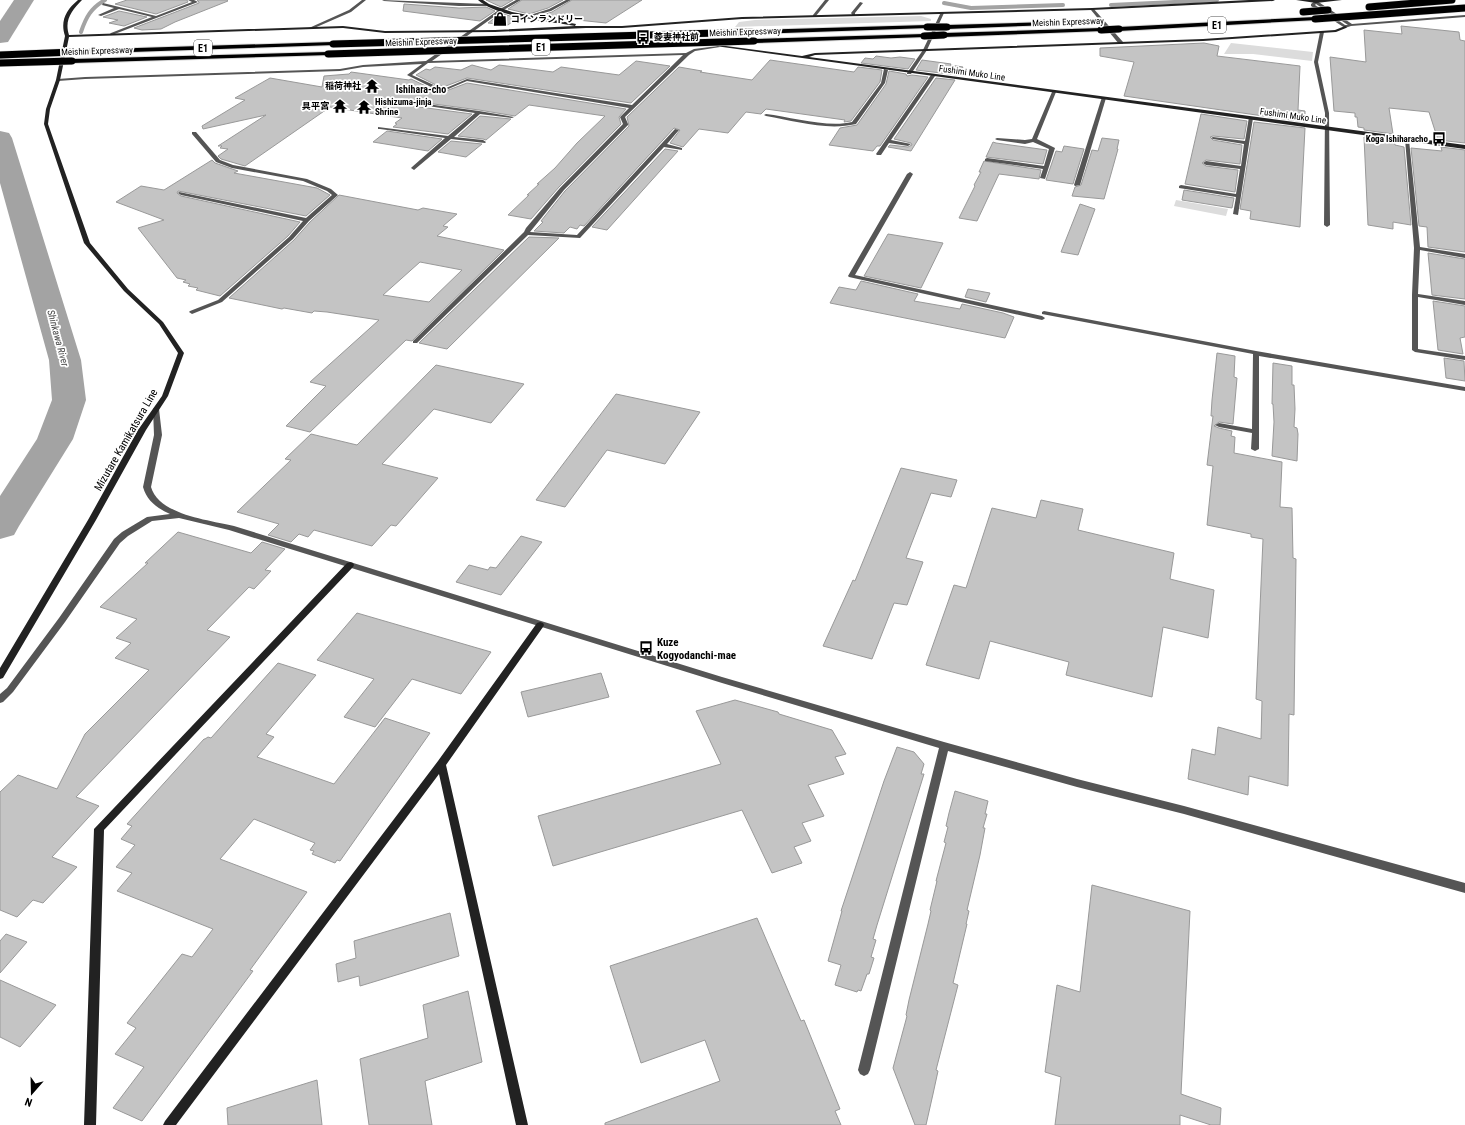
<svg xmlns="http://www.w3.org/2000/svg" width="1465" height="1125" font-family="'Roboto Condensed','Noto Sans JP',sans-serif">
  <rect width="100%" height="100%" fill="#fff"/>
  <g fill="#dcdcdc">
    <polygon points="921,16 931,19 931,21 735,27 739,22 755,20"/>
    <polygon points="1231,43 1313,52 1312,61 1253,54 1224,54"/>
    <polygon points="1176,200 1228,209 1226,216 1174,206"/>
  </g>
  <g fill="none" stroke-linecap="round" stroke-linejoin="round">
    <g stroke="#a3a3a3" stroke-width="4">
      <polyline points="944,3 971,8 1063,5"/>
      <polyline points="1111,5 1217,0"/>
      <path d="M81 32C86 17 91 8 105 0"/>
    </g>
    <g fill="#a3a3a3" fill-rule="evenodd">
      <polygon points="14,0 34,0 8,42 0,43 0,21"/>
      <polygon points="0,131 9,133 12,138 81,360 86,400 73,439 19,526 14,535 0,539 0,496 37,439 52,400 49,360 0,183"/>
    </g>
  </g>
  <g fill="#c4c4c4" stroke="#999" fill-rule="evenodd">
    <polygon points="127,0 187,0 188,2 156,14 115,4"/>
    <polygon points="197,0 227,0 228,1 175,22 161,29 142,30 134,28 199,3 199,2"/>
    <polygon points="486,0 513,0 501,7"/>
    <polygon points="522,0 563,0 548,8 529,14 508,9"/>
    <polygon points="572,0 642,0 606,23 540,16 552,12"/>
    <polygon points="404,4 459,8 486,7 495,11 480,21 403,11"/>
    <polygon points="119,11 147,17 124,26 109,23 118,20 103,17"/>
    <polygon points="501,13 510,16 517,18 508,25 488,23"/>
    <polygon points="1401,26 1459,32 1460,40 1465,41 1465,143 1438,140 1429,112 1389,108 1393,134 1364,130 1364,128 1358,127 1357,117 1355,117 1355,113 1334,111 1330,57 1366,62 1364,30 1402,34"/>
    <polygon points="1204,43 1219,46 1217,56 1300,66 1298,110 1305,111 1305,122 1124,96 1134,62 1100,56 1100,48"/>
    <polygon points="876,56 891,58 900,57 915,59 908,69 861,63 865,58 873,59"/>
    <polygon points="770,60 854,72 858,67 882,70 880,82 851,121 844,122 845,120 766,109 761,114 746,112 728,133 699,129 683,147 670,143 680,130 674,128 584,226 580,225 577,229 570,227 564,233 534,231 543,222 541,221 565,191 629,126 627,117 679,67 702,71 700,72 752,80"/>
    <polygon points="922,60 951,64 950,65 963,67 958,75 916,70"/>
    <polygon points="636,61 670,66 631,103 467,78 446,86 436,85 416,75 426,69 430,70 435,67 461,70 472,65 491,70 499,65 553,72 561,67 619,75"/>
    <polygon points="889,71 906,74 907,76 912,75 928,77 880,146 877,146 873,151 829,145 840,128 857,125 886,84"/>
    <polygon points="351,72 409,80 411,79 432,89 446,91 467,83 626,109 619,117 621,124 559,187 531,219 508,215 529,195 527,195 539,184 537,184 555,168 577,143 605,116 529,105 515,116 479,110 411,101 412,106 472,114 448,134 393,127 397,124 395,123 402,118 330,107 245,166 221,159 218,156 228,149 220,148 222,146 218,146 266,115 203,129 202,126 245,100 235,98 270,78 322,87 324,76 349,74"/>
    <polygon points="936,78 955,80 911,151 888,147 890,145 908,147 912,145 911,143 894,139"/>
    <polygon points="1201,114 1247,121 1244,139 1213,136 1210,137 1213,140 1242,145 1240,164 1206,160 1202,163 1206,166 1238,170 1235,192 1185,184"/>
    <polygon points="480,116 511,119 486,140 483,139 458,136"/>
    <polygon points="1254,122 1305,128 1300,227 1250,219 1251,211 1240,209"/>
    <polygon points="387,131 442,139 428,151 373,142"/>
    <polygon points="1364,137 1394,141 1395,145 1404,147 1411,225 1393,222 1393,229 1368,225"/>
    <polygon points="1102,138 1119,140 1117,149 1118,149 1104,199 1072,196 1075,187 1081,185 1092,150 1098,151"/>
    <polygon points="451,141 482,144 466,157 438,152"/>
    <polygon points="993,142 996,143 1047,150 1043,164 986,157"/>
    <polygon points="1064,146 1084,149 1073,184 1046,180 1056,151 1062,152"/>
    <polygon points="1441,147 1465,150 1465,252 1428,247 1427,227 1419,226 1411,148 1442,151"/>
    <polygon points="665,149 678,151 607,230 592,227"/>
    <polygon points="212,160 215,163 238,171 234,173 317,188 330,195 306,216 178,191 177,193 181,196 300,222 288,236 220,296 196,290 198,288 188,286 190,284 183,282 186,280 177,278 138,228 164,220 116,202 141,186 164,190"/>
    <polygon points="984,161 1041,170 1039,179 999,174 977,221 959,218 975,186 974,185 981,172 979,172"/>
    <polygon points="1184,190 1234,198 1232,208 1182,200"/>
    <path d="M339 195 418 210 423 208 457 214 443 226 448 227 437 236 504 250 412 341 406 340 310 432 286 426 326 386 310 382 379 320 327 312 314 311 312 313 284 308 282 309 229 298 294 240 310 222ZM420 262 462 270 429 302 383 295Z"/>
    <polygon points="1080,204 1095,209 1078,255 1061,252"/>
    <polygon points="888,234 943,243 921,288 864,276"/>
    <polygon points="529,237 559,238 447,349 419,343"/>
    <polygon points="1428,253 1465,259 1465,299 1432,295"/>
    <polygon points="861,281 918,294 914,301 960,309 962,304 1003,313 1014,317 1005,338 830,303 839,287 856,290"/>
    <polygon points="968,289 990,293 986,302 965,297"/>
    <polygon points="1433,301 1465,306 1465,337 1460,338 1463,354 1438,350"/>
    <polygon points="1217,353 1235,356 1234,377 1237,378 1233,424 1219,422 1214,426 1219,428 1232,431 1231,436 1235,437 1234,453 1282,462 1280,507 1292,508 1293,558 1296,559 1294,715 1289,714 1288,786 1249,776 1248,795 1188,779 1192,749 1215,755 1218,727 1261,739 1262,701 1256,699 1263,539 1251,537 1251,534 1207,525 1213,466 1207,465 1213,416 1211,416 1212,400"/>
    <polygon points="1444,358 1464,361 1465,381 1446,378"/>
    <polygon points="1273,363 1292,366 1292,385 1294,385 1295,409 1294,427 1297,428 1298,434 1297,461 1272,456 1274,422 1273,404 1272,404"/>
    <polygon points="436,365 524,384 491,423 434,409 382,464 438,478 396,526 391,525 372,546 314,530 308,537 299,534 291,542 268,535 279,524 237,512 291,460 285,459 311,434 357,445"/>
    <polygon points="616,394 700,412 665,464 607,450 565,507 536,500"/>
    <polygon points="901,468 957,480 951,497 931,493 906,558 923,562 907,605 894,603 872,659 823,646 853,580 855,581"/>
    <polygon points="1041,500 1083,509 1078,530 1174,553 1170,579 1214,590 1208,638 1163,627 1152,697 1066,675 1069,662 990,641 979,679 926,665 954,585 966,588 992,508 1036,518"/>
    <polygon points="178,532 251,553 262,542 285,549 265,570 271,571 254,589 249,587 207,630 230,637 76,797 99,806 52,857 77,867 43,903 33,900 17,917 0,910 0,792 18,775 57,789 85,734 149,670 115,658 131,643 116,638 137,619 100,607 148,563 145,563"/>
    <polygon points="521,536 542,542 501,595 456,582 469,565 488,570 490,567 496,568"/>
    <polygon points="357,613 491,652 461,694 412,679 375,727 344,717 374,679 317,660"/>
    <polygon points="278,663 316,675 266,734 274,737 257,757 334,784 385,718 430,733 340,861 337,860 335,863 312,854 314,851 310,850 315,843 254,819 220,859 307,892 250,970 253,971 142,1121 113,1108 144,1067 115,1054 136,1028 127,1023 182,954 192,957 213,929 117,891 132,873 116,867 135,845 121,839 132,826 127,824 204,739 205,739 208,737 211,738"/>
    <polygon points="601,673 609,697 528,717 521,692"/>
    <polygon points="735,700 778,712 779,714 832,730 846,754 835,757 844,774 808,785 824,816 802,823 811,841 794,847 802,863 772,873 742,810 553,866 538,816 721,764 696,711"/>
    <polygon points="897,747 914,752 924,764 921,774 924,774 877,925 873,939 876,940 871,957 874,958 869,974 867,974 861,991 858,990 857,992 835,985 841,965 828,961 842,911 841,911 884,781"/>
    <polygon points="955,791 988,801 985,814 987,814 983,828 985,828 980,855 967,910 969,911 966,924 967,924 953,983 958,985 936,1070 938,1071 933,1094 926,1125 915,1125 893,1068 907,1016 906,1015 909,1000 928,924 931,911 930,910 937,881 936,881 946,843 944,842 948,827 946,826 949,813"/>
    <polygon points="1092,885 1190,911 1181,1094 1221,1108 1220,1125 1211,1125 1180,1115 1180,1125 1055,1125 1061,1077 1045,1072 1057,985 1080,992"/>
    <polygon points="450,913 459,956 360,986 359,976 338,982 336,964 356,958 354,941"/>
    <polygon points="757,918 801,1021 804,1020 840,1109 835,1111 841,1125 605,1125 605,1123 720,1081 705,1040 641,1063 610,966"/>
    <polygon points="6,934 27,942 0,973 0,941"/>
    <polygon points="0,980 56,1005 20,1047 0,1037"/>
    <polygon points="468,991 482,1062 425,1081 432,1125 369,1125 360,1059 428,1038 423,1005"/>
    <polygon points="317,1080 322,1125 228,1125 227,1108"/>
  </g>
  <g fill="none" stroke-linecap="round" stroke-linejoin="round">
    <defs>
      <g id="highway">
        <polygon points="1315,17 1317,18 1317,20 1119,31 1116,29 1119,27"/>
        <polygon points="1049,22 1051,23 1051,25 947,29 944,27 947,25"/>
        <polygon points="927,25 930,27 929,28 752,34 749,32 752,30"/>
        <polygon points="1101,28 1104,30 1103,31 944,37 941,35 944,33"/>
        <polygon points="924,34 927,36 926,37 754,43 751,41 754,39"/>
        <polygon points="333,42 335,43 335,45 73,54 70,52 73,50"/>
        <polygon points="328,52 330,53 330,55 72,63 69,61 72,59"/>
      </g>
    </defs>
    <use href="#highway" stroke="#dbdbdb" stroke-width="2"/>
    <g fill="#555" fill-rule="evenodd">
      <polygon points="188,0 194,0 198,2 112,35 110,34 111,33 152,17 119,9 101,16 98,15 114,8 102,5 103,3 156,16 192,2"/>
      <polygon points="362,0 366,0 351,12 312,29 309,28 349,10"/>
      <polygon points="382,0 486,4 488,5 486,6 459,6 384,1"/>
      <path d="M516 0H521L502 11 432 61 686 53 694 49 718 46 720 47 695 51 689 55 625 117 628 124V125L564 190 530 232 577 235 675 129 679 130 667 144 682 148V150L664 147 580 238 528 235 417 343H413V341L524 232 526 228 560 188 623 124 620 117 629 108 467 81 446 90 433 88 407 75 422 64 363 67 340 71 85 79 58 81 56 80 58 79 85 77 340 69 363 65 426 61 500 9ZM683 55 632 105 467 79 446 88 436 86 412 75 428 63Z"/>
      <polygon points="566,0 571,0 551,11 529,17 527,16 549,9"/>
      <polygon points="825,0 829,0 815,17 813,17 813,15"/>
      <path d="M1315 1H1317L1352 24 1465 15V17L1351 26 1345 28 1311 6V4ZM1316 4 1348 25H1345L1315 5Z"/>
      <polygon points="860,2 863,3 855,13 855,16 853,16 851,13"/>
      <polygon points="1091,8 1093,8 1123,42 1123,44 1119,44 1091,10"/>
      <polygon points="941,12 944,13 927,50 911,74 907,74 907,73 923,50"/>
      <polygon points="1322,31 1324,32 1318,62 1329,113 1330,225 1327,227 1324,225 1325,113 1314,62 1320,32"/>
      <path d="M884 69 888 70 885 83 856 124C827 131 795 121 766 116L764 115 766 114C791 117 828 128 852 122L881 83Z"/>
      <polygon points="931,75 935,76 891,140 911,144 908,146 889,143 881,155 877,155 876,154"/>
      <polygon points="1054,91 1056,92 1037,139 1055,148 1045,179 1040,178 1043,169 985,161 985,159 987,158 1044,166 1049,149 1033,142 1025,144 997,140 995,139 997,138 1025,140 1032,139 1052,92"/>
      <polygon points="1102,97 1106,98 1080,185 1075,186 1074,185"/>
      <polygon points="412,102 479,111 514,117 512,118 480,114 454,137 483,140 486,142 485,143 451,139 414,170 411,168 412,167 445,138 380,129 378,129 378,127 448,136 475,113 414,104 412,104"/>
      <polygon points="1249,117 1253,118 1238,215 1233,214 1236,197 1179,188 1179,186 1181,185 1236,194 1240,169 1206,165 1203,163 1206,161 1241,166 1244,144 1213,139 1211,138 1213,137 1245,141"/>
      <polygon points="192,132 196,132 220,160 233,165 307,179 331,189 338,195 309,221 293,239 222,302 192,314 189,312 190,311 218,300 289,237 303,221 181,195 178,193 179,192 306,218 332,195 327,191 303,181 232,168 216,162 192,134"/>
      <polygon points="1405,139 1409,140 1420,247 1465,254 1465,258 1420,250 1418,294 1465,301 1465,305 1418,297 1418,349 1465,356 1465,360 1415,352 1412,350 1412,295 1414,248"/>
      <polygon points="910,172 913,174 855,275 1042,316 1045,318 1044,319 1042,320 849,277 848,276 907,174"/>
      <polygon points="1044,311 1256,351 1465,387 1465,391 1259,356 1259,449 1255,451 1251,449 1252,433 1219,427 1215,425 1219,423 1252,429 1253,354 1042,314 1042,312"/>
      <path d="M156 407 159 409 162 435 151 487C159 515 209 520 234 526L722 677 944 742 1077 779 1184 806 1465 883V893L1184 814 1077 787 948 751 870 1070 868 1074 864 1076 860 1074 858 1070 939 748 722 683 229 530 179 518 152 521 128 536 120 543 65 622 13 692 3 702 0 703V694L7 688 59 618 114 539 122 532 147 517 170 514C157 508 147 501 143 487L154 435 153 409Z"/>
    </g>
    <g fill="#222" fill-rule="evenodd">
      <path d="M78 0H82C72 10 64 20 69 35L343 26 385 31 495 30 575 26C548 21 499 18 478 0H483L489 4 512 12 576 24 575 26H622L742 17 1092 8 1249 0H1275L1273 1 1092 10 742 19 622 28H586L495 32 385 33 343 28 69 37 60 80 50 109 48 124 90 243 128 289 163 322 184 353 168 396 146 430 96 520 3 678 0 679V668L88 520 138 430 162 396 178 353 159 324 124 291 84 243 44 124 46 109 56 80 65 36C60 21 66 10 78 0Z"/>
      <polygon points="1296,0 1342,0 1316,3"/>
      <polygon points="1345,26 1347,27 1346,28 1336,32 1203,41 815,55 809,57 1465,145 1465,149 701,44 703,43 802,56 815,53 1203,39 1335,30"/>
      <polygon points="650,35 684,41 686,42 684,43 648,37 648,36"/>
      <polygon points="350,562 353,563 354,565 353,567 104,830 96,1125 84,1125 94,829 347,563"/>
      <polygon points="540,622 543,623 544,625 543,627 446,765 528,1125 516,1125 439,774 176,1125 163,1125 165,1121 438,761 537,623"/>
    </g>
    <use href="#highway" fill="#000" fill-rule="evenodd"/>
    <defs>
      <g id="highway-bridge">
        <polyline points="1369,7 1452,0"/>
        <polyline points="1303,12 1328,10"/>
        <polyline points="1315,19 1465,8"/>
        <polyline points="927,27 947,27"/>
        <polyline points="1101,30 1119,29"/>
        <polyline points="924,36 944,35"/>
        <polyline points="333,44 752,32"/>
        <polyline points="328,54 754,41"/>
        <polyline points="0,55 73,52"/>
        <polyline points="0,63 72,61"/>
      </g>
    </defs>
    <use href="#highway-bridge" stroke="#dbdbdb" stroke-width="8" stroke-linecap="butt"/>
    <use href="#highway-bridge" stroke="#000" stroke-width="7"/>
  </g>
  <defs>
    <symbol id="shop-bare" viewBox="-9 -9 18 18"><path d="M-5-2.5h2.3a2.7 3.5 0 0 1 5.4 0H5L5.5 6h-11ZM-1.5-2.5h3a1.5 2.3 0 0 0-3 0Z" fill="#000" stroke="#fff" stroke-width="2.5" paint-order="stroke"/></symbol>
    <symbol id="bus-bare" viewBox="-9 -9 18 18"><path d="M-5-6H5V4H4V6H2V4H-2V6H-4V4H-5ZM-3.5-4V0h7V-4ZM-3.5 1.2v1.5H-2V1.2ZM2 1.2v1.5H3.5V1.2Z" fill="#000" stroke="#fff" stroke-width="2.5" paint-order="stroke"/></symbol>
    <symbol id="temple-bare" viewBox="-9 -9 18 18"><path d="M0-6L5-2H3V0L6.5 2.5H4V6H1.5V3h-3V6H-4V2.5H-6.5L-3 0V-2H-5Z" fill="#000" stroke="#fff" stroke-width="2.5" paint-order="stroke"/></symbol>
  </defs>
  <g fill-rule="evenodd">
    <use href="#shop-bare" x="490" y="9" width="20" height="20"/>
    <use href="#bus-bare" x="633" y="27" width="20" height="20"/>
    <use href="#temple-bare" x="362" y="76" width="20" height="20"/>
    <use href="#temple-bare" x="330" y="96" width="20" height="20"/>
    <use href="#temple-bare" x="354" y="97" width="20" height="20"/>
    <use href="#bus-bare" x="1429" y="129" width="20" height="20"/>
    <use href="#bus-bare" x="636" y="638" width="20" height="20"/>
  </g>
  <g text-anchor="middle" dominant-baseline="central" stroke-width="3.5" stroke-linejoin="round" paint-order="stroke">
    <g font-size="9" font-weight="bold" fill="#000" stroke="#fff" text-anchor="start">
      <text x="511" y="19">コインランドリー</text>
      <text x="654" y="37">菱妻神社前</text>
      <text x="361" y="86" text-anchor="end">稲荷神社</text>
      <text x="375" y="102">Hishizuma-jinja<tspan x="375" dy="10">Shrine</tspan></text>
      <text x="329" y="106" text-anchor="end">具平宮</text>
      <text x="1428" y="139" text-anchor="end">Koga Ishiharacho</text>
    </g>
    <g font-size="9" fill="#000" stroke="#fff">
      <text transform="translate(1068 22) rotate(-2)">Meishin Expressway</text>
      <text transform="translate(745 32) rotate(-2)">Meishin Expressway</text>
      <text transform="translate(421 42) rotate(-2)">Meishin Expressway</text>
      <text transform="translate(97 51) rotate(-2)">Meishin Expressway</text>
      <text transform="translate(972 73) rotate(8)">Fushimi Muko Line</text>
      <text transform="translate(1293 116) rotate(8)">Fushimi Muko Line</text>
    </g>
    <g fill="#fff" stroke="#4c4c4c" stroke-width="1">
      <rect x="1208" y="17" width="18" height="16" rx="3"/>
      <rect x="532" y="39" width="18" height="16" rx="3"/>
      <rect x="194" y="40" width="18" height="16" rx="3"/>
    </g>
    <g font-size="10" font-weight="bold" fill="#000">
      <text x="1217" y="25">E1</text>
      <text x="541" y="47">E1</text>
      <text x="203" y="48">E1</text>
    </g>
    <g font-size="10" font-weight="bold" fill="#000" stroke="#fff">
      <text x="421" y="89">Ishihara-cho</text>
    </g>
    <g font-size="10" font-style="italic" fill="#444" stroke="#fff">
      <text transform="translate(58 338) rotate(75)">Shinkawa River</text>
    </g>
    <g font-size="11" fill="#000" stroke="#fff">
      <text transform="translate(126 440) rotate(-60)">Mizutare Kamikatsura Line</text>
    </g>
    <g font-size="11" font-weight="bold" fill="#000" stroke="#fff" text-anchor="start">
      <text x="657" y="642">Kuze<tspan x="657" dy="13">Kogyodanchi-mae</tspan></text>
    </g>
  </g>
  <g transform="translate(32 1093) rotate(200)" stroke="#ffffff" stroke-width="3" paint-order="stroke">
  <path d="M0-3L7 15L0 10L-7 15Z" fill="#000000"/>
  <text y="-6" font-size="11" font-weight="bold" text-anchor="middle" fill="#000000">N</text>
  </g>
</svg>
